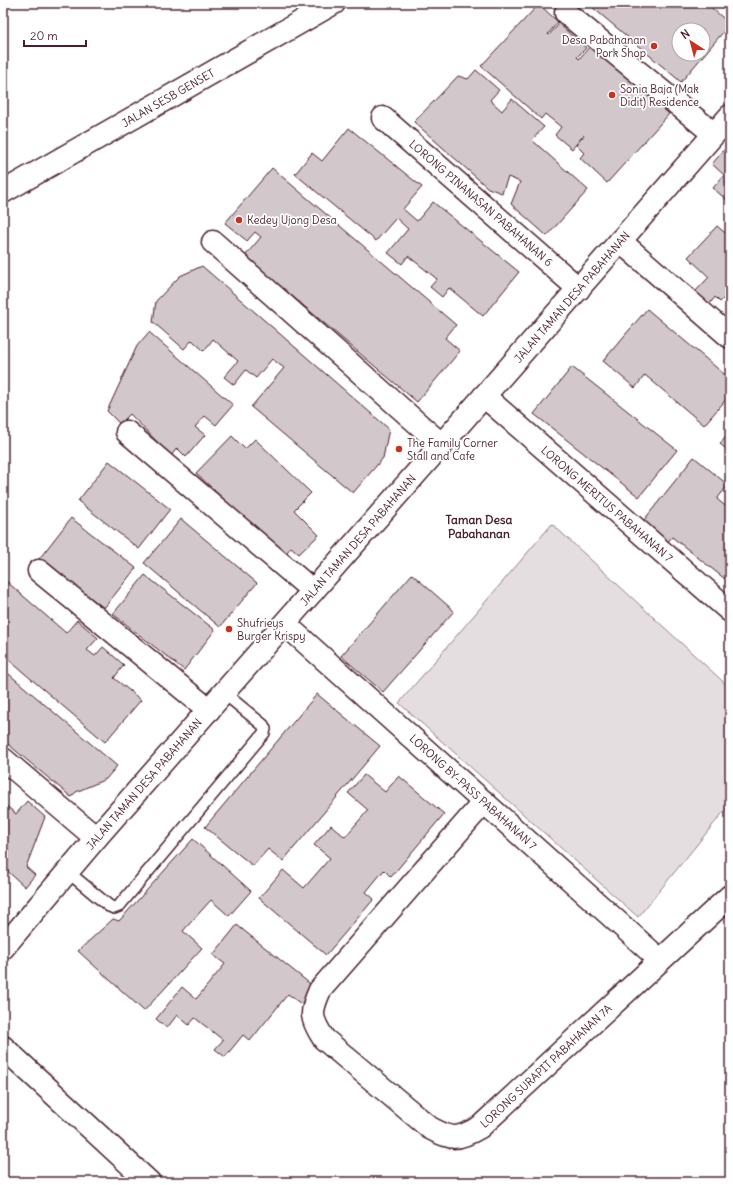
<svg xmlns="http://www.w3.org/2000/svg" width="733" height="1185" font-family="Delius,sans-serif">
  <rect width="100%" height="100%" fill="#fff"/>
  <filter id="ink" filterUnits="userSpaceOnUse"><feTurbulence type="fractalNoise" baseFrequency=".025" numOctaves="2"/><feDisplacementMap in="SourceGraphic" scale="8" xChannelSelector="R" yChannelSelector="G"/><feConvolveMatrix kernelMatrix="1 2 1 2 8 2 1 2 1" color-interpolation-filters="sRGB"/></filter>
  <g filter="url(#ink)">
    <polygon fill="#e5dee0" stroke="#987e86" points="552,524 730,688 730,804 638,917 399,703"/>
    <g fill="#d2c7cb" stroke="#4a1f2b" fill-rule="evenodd">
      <path d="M595 3H706L730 24 681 82 592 7ZM679 30H703V54H679Z"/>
      <polygon points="721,3 730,3 730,11"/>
      <polygon points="539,4 558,22 548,34 549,35 559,24 586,48 577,57 579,59 591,45 669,114 607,183 580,158 584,153 576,145 584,135 572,149 555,135 561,127 545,114 541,119 481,66"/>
      <polygon points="476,70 499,90 490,100 502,111 512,99 544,127 532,140 588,190 547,236 511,204 520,182 508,177 502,193 488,188 414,122 458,76 468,79"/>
      <polygon points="349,128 422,187 403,209 417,221 433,202 519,272 483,316 449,288 442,297 430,287 437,279 408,256 402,264 388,253 408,229 396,218 376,241 295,174 312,153 322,161"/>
      <polygon points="730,143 730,203 713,188 724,175 712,164"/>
      <polygon points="272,168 456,325 445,338 460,351 417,402 245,256 261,237 255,232 247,241 225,223"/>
      <polygon points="717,226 730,237 730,296 728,294 720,302 715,297 708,306 694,293 709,277 688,257"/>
      <polygon points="202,266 389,429 383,458 353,493 251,407 284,368 272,359 256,378 246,370 234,385 224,377 238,361 213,339 204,351 192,340 184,349 153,322 156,301 180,276"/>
      <polygon points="647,309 730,379 730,395 704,425 645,375 635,388 603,361"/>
      <polygon points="149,332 233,405 216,425 205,416 195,427 205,435 186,457 177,448 171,456 130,414 120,424 107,411 137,346"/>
      <polygon points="572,367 677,450 639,497 534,414"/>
      <polygon points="730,432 730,452 720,444"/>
      <polygon points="232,436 245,449 255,439 311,493 294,510 319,535 299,554 291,547 284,556 196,473"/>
      <polygon points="694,457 728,485 717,499 730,510 730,583 672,537 665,545 640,525"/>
      <polygon points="109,461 170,509 139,549 78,501"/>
      <polygon points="71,518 136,568 104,608 39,559"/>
      <polygon points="181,519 257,583 220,627 144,563"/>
      <polygon points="412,574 454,611 383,692 341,656"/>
      <polygon points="145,575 215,630 184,670 113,614"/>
      <polygon points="6,581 66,633 77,620 98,638 87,650 95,656 103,647 124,665 114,678 141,700 105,742 3,655 3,584"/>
      <polygon points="3,669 117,766 106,779 76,792 71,797 3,740"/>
      <polygon points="317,694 380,746 283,861 268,849 253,866 205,827"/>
      <polygon points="364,775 385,792 399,776 444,814 391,877 384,870 366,892 374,899 326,955 259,898 283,870 304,888 330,858 314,845 331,825 345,837 368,810 348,793"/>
      <polygon points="27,801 45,817 26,867 35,875 25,887 3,867 3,803 16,814"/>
      <polygon points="193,839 251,891 229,916 211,900 183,931 202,948 144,1011 78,951 113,919 119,921"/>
      <polygon points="237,925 314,987 301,1004 288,994 250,1041 243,1035 225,1057 215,1049 223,1040 195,1018 189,1025 177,1015 167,1028 156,1019 182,987 196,999 225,964 213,955"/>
    </g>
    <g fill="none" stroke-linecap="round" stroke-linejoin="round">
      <defs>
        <polyline id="lane" points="68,872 109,906 114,908 119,906 264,733 265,729 263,725 224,693"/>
        <g id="street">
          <polyline points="566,13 714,134"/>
          <polyline points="383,118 579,289"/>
          <polyline points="3,192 334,3"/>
          <polyline points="620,241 730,337"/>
          <polyline points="213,242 442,445"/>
          <polyline points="484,396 730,611"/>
          <polyline points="127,432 313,591"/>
          <polyline points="39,571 209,710"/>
          <polyline points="285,624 660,960"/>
          <polyline points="3,759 96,838"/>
          <path d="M484 802 320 990C310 1012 310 1018 324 1039L430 1128C452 1140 458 1140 480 1127L730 896"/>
          <polyline points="3,948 96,838 730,116"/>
          <polyline points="3,1047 149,1182"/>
        </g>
      </defs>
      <use href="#lane" stroke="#4a1f2b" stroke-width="14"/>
      <use href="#street" stroke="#4a1f2b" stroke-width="25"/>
      <use href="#lane" stroke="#fff" stroke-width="11"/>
      <use href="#street" stroke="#fff" stroke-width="22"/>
    </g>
  </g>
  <g fill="#c8321e" stroke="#fff" stroke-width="1.5">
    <circle cx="654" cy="46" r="4"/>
    <circle cx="612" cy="95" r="4"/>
    <circle cx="239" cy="220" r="4"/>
    <circle cx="399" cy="449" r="4"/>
    <circle cx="229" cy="629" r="4"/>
  </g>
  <g text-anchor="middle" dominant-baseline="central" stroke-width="3.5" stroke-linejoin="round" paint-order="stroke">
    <g font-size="11" fill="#4a1f2b" stroke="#fff" text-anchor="start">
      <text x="646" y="40" text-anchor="end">Desa Pabahanan<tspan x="646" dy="13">Pork Shop</tspan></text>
      <text x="620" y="89">Sonia Baja (Mak<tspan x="620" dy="13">Didit) Residence</tspan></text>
      <text x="247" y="220">Kedey Ujong Desa</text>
      <text x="407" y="443">The Family Corner<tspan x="407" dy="13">Stall and Cafe</tspan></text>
      <text x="237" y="623">Shufrieys<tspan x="237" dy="13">Burger Krispy</tspan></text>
    </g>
    <g font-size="11" fill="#4a1f2b" stroke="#fff">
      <text transform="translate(168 98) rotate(-30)">JALAN SESB GENSET</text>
      <text transform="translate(481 203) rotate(41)">LORONG PINANASAN PABAHANAN 6</text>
      <text transform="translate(572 297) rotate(-49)">JALAN TAMAN DESA PABAHANAN</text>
      <text transform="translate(607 504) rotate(41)">LORONG MERITUS PABAHANAN 7</text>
      <text transform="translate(358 540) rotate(-49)">JALAN TAMAN DESA PABAHANAN</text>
      <text transform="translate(144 784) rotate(-49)">JALAN TAMAN DESA PABAHANAN</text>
      <text transform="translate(473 792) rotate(42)">LORONG BY-PASS PABAHANAN 7</text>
      <text transform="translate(546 1066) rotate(-43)">LORONG SURAPIT PABAHANAN 7A</text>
    </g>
    <g font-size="12" font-weight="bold" fill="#4a1f2b" stroke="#fff">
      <text x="479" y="519">Taman Desa<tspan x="479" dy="14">Pabahanan</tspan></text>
    </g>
  </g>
  <rect width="733" height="1185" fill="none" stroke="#fff" stroke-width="16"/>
  <rect x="8" y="8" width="717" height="1169" fill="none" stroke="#4a1f2b" stroke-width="1.5" filter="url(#ink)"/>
  <g transform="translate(691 42) rotate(324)"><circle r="19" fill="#ffffff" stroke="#b7a5aa"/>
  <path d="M0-3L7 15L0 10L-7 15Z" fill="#c8321e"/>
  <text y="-6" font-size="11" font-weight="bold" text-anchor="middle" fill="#4a1f2b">N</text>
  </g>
  <path d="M24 40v6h62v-6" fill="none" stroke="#4a1f2b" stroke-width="2"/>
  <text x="30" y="40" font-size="12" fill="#4a1f2b" stroke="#ffffff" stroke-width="3" paint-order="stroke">20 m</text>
</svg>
